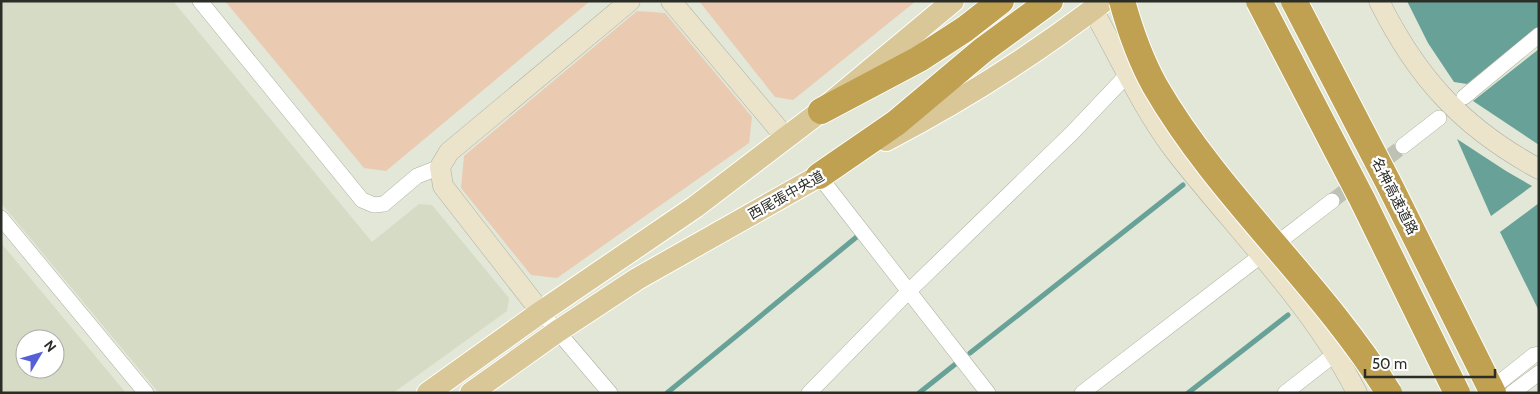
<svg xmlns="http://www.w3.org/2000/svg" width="1540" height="394" font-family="Cabin,'Noto Sans JP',sans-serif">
  <rect width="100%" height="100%" fill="#e2e7d7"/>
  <g fill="#d6dbc5" fill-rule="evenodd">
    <polygon points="1,1 173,1 372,242 419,204 432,205 509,298 507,311 393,393 159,393 1,203"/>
    <path d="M1 243 126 393H1ZM25 339H55V369H25Z"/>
  </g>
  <g fill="#ebcab2">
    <polygon points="225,1 590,1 386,171 364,168"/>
    <polygon points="699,1 916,1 793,100 775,97"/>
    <polygon points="637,11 665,13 752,117 749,143 557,278 531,275 461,188 464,156"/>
  </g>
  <g fill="#67a197">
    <polygon points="1407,1 1539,1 1539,26 1467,84 1454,82 1428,43"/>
    <polygon points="1539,49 1539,145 1473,101"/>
    <polygon points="1457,139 1506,171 1532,186 1491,216"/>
    <polygon points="1539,203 1539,311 1500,232"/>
  </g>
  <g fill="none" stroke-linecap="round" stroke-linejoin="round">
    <g stroke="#67a197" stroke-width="5">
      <polyline points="970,353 1183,185"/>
      <polyline points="667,393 859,235"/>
      <polyline points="919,393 958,362"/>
      <polyline points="1188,393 1288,315"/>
    </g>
    <polyline stroke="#bdc2b4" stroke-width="15" stroke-dasharray="15 8" stroke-linecap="butt" points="1332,201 1403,146"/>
    <defs>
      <g id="street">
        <polyline points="200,1 362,200 374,205 384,204 417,176 440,167"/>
        <polyline points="1464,97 1539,35"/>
        <polyline points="1403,146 1439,118"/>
        <polyline points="819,176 988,393"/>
        <polyline points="1,218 146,393"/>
        <polyline points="541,312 610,393"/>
        <polyline points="809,393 909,291 1072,133 1128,74"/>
        <polyline points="1082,393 1332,201"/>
        <polyline points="1285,393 1335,354"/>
        <polyline points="1486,393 1534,355 1539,354"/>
        <polyline points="1512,393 1539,373"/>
      </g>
      <g id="secondary">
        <polyline points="671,1 786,138"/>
        <path d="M1379 1C1417 78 1463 128 1539 169"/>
        <path d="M1093 10C1120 58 1143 110 1177 154 1237 231 1313 305 1357 393"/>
        <polyline points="541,312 443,186 440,167 449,152 630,1"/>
      </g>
      <g id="primary">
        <path d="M886 140C963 100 1035 54 1104 1"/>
        <polyline points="428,393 541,312 695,207 821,111 953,1"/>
        <polyline points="471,393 558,331 637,279 833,168"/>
      </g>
      <g id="highway">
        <polyline points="821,111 919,59 965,29 1001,1"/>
        <polyline points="819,176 896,123 983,50 1050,1"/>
      </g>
    </defs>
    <use href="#street" stroke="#acb1a1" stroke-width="16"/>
    <use href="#secondary" stroke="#acb1a1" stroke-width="21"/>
    <use href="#primary" stroke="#fff" stroke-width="24"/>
    <use href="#highway" stroke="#fff" stroke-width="28"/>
    <use href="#street" stroke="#fff" stroke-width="15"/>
    <use href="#secondary" stroke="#ece3cb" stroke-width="20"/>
    <use href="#primary" stroke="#d9c797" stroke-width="22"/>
    <use href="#highway" stroke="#c0a151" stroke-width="26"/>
    <defs>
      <g id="highway-bridge">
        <path d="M1122 1C1130 30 1140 59 1155 86 1219 197 1321 283 1389 393"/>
        <polyline points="1259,1 1362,199 1457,393"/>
        <polyline points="1294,1 1388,182 1493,393"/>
      </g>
    </defs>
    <use href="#highway-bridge" stroke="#fff" stroke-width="28" stroke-linecap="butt"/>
    <use href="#highway-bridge" stroke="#c0a151" stroke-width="26"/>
  </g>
  <g text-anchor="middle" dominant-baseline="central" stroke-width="4.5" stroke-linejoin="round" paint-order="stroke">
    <g font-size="14" fill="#2b2d27" stroke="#fff">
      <text transform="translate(786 195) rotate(-29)">西尾張中央道</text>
      <text transform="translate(1395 196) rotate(63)">名神高速道路</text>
    </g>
  </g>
  <rect width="1540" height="394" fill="none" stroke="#2b2d27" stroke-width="5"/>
  <g transform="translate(40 354) rotate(52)"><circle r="24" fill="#ffffff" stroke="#aaaba9"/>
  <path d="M0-4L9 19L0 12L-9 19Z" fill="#5560d7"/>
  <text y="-8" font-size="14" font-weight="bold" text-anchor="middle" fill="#2b2d27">N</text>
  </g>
  <path d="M1365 369v8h130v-8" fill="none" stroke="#2b2d27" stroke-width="2.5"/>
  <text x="1372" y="369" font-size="15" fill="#2b2d27" stroke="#ffffff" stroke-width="4" paint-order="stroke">50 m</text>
</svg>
